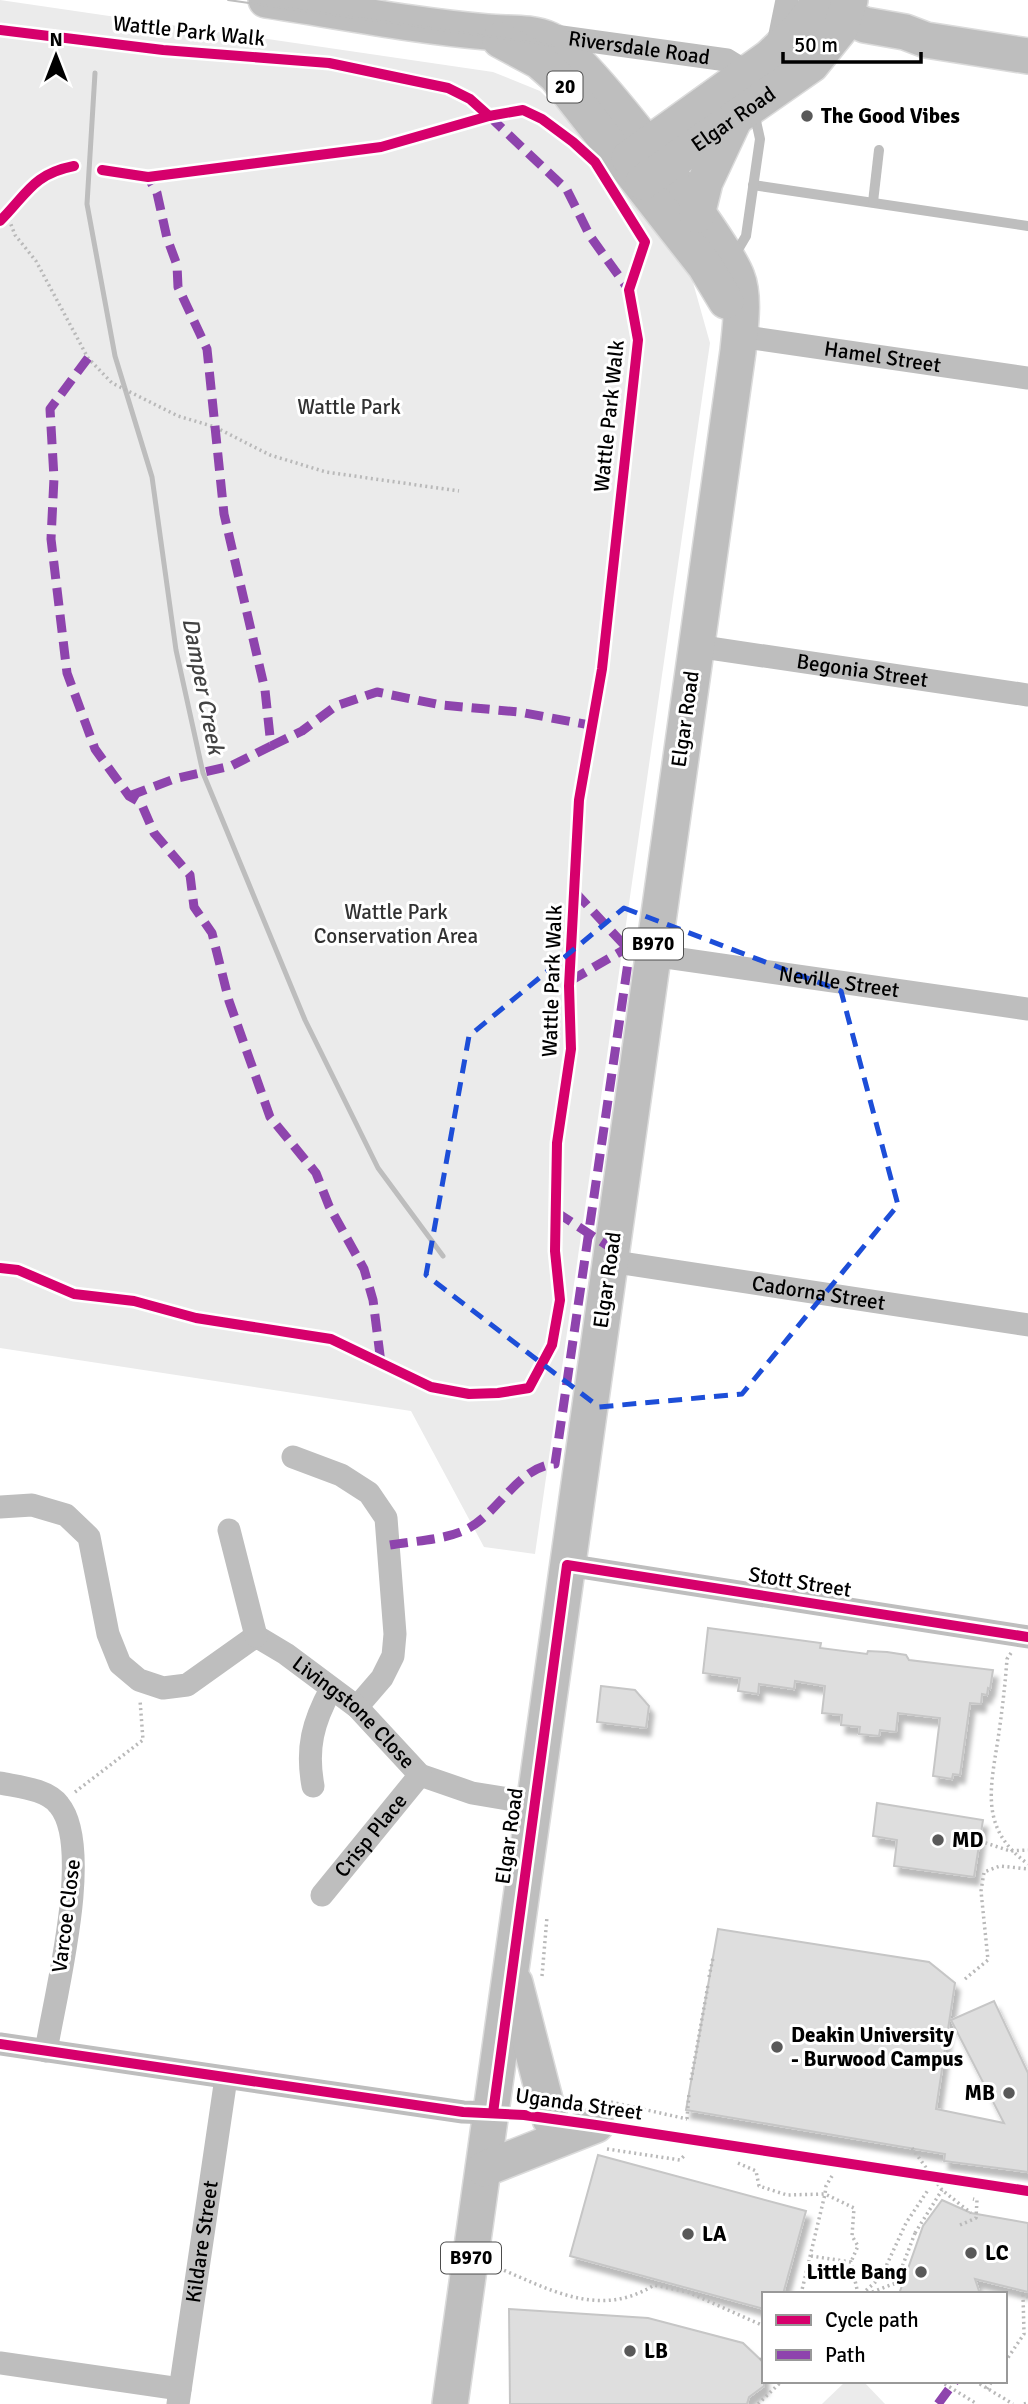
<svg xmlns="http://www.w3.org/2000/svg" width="1028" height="2404" font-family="Signika,sans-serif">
  <defs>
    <filter id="shadow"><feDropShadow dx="4.5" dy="8" stdDeviation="2" flood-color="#0004"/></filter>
  </defs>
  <rect width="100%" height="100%" fill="#fff"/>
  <g fill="#ebebeb">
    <polygon points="0,0 493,72 540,91 576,126 692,279 710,343 535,1554 484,1547 411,1411 0,1348"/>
    <polygon points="846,2381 863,2381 885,2404 822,2404"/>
  </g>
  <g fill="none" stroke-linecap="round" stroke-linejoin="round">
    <polyline stroke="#bdbdbd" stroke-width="5" points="95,73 87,204 115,356 152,477 176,650 203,773 305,1020 378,1168 443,1256"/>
  </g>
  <g fill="#dedede" stroke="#c6c6c6" stroke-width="2" filter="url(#shadow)">
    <polygon points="708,1628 821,1643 820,1648 867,1654 868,1651 887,1652 906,1655 909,1660 993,1670 990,1689 988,1688 987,1695 982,1694 981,1704 970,1703 960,1775 953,1774 952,1779 933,1776 940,1718 898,1713 896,1732 880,1730 879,1736 859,1734 860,1727 841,1725 842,1715 822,1713 825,1686 795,1681 794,1689 759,1684 758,1694 738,1691 740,1678 703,1673"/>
    <polygon points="601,1686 635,1690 649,1706 646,1728 597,1722"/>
    <polygon points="877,1803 983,1820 974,1877 894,1866 897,1840 873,1836"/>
    <polygon points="718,1929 929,1962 955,1983 936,2109 1004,2123 951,2020 994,2001 1028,2073 1028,2172 944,2161 945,2154 686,2110"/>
    <polygon points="598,2155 806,2211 783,2294 764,2294 764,2309 570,2256"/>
    <polygon points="942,2200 971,2213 1028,2223 1028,2292 975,2279 980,2294 899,2294 923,2226"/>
    <polygon points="509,2309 648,2318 743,2343 764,2363 764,2386 749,2397 747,2404 510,2404"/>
  </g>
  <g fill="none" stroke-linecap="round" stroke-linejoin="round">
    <defs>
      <g id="primary">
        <path d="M266 0C339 11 414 26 487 32 509 34 530 31 550 40 584 55 723 239 737 277 745 297 740 329 738 351L450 2404"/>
        <polyline points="825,8 865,25 905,32 926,40 1028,56"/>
        <polyline points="500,40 539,61 556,76 705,266 726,301"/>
        <polyline points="629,158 770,57 800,28 821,0"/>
        <path id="s9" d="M643 182 811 65 840 29 850 0"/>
        <polyline points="697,215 705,182 734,120"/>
        <polyline points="515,1983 550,2119"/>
        <polyline points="484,2169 596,2125"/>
      </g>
    </defs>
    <use href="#primary" stroke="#dbdbdb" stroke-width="38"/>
    <g stroke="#b9b9b9" stroke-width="3.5" stroke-dasharray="2 3.5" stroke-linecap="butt">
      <polyline points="7,214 15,235 36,261 88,358 112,383 178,416 215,427 270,455 326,472 459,491"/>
      <path d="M1011 1653 1007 1659C1005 1686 1002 1712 998 1739 990 1791 980 1829 1028 1864"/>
      <polyline points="75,1792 143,1740 140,1700"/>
      <polyline points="980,1841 1010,1851 1028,1850"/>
      <polyline points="542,1976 547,1917"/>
      <polyline points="709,1977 713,1958"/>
      <polyline points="965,1979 988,1960 981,1891 984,1872 1000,1866 1028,1869"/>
      <polyline points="691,2080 708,1985"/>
      <polyline points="611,2102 687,2119"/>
      <polyline points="687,2119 689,2093"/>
      <polyline points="607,2149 680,2160 686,2154"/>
      <polyline points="738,2163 756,2171 759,2186 787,2195 825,2194 801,2294"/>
      <polyline points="832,2176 826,2186 825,2194 854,2208 852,2236 858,2246 851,2262"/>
      <polyline points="960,2225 976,2218 977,2200 973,2199"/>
      <polyline points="811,2256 851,2262 858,2294"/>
      <path d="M494 2266C547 2288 599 2320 654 2285L688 2292 764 2326"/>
      <polyline points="862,2294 881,2277 906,2223 928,2190"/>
      <polyline points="867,2294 896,2283 915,2233"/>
      <polyline points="760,2360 764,2357"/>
      <polyline points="1005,2362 1024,2334 1023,2295 1028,2297"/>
      <polyline points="940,2381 977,2404"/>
      <polyline points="975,2381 1013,2404"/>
      <polyline points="987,2389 992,2381"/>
      <polyline points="758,2404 782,2381"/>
      <polyline points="1024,2404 1028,2403"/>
    </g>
    <g stroke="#bebebe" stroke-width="10">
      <polyline points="753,185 1028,226"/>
      <polyline points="873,202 879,150"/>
      <polyline points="733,258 746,236 760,139 754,112"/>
      <polyline points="494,2113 544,2118"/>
      <polyline points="602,2126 1028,2191"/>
    </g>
    <g stroke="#bebebe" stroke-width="23">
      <path id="s1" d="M547 35 727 60 748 73"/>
      <polyline points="777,49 787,0"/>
      <path id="s2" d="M739 336 1028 378"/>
      <path id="s3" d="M696 646 1028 695"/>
      <path id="s4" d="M652 955 1028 1009"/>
      <path id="s5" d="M609 1261 1028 1325"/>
      <polyline points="293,1457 341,1475 369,1493 386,1518 395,1634 393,1656 382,1678 357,1707"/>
      <path id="s6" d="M0 1507 32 1505 66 1515 89 1537 108 1634 120 1664 139 1680 163 1688 187 1685 256 1636 286 1654 357 1707 420 1775 472 1793 533 1803"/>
      <polyline points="229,1530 256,1636"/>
      <polyline points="567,1565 1028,1637"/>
      <path d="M0 1783C19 1787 47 1789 59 1805 94 1847 55 1996 46 2051"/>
      <path d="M313 1786C306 1748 313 1722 331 1689"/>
      <path id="s7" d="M322 1895 420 1775"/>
      <polyline points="0,2044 463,2112 493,2113"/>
      <polyline points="0,2363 180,2389"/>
      <path id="s8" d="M178 2404 226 2078"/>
    </g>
    <use href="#primary" stroke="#bebebe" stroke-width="35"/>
    <polyline stroke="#bebebe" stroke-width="2" points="228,0 716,68"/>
    <g stroke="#b9b9b9" stroke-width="3.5" stroke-dasharray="2 3.5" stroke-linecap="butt">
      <polyline points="912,2148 942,2190 971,2213"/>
      <polyline points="915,2233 942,2190"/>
    </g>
    <g stroke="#8e44ad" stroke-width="9" stroke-dasharray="18 9" stroke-linecap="butt">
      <polyline points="489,116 567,190 590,236 629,290"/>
      <polyline points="88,358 50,409 54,478 51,539 67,673 95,749 129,796 141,803 154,833 190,875 194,907 212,933 229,1001 270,1117 316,1173 329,1206 364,1269 373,1300 381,1363"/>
      <polyline points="271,746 302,731 336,706 377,692 441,705 519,712 595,726"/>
      <polyline points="129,796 174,779 231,766 271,746 265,690 224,514 207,349 178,287 177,265 167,238 157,193 148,177"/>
      <polyline points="575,892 627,948 652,955"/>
      <polyline points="570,981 627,948"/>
      <polyline points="556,1212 611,1248"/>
      <path d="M390 1545C413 1541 444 1540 465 1530 498 1515 518 1466 555 1464L630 949"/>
      <polyline points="938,2404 955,2381"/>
    </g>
    <defs>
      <g id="cycleway">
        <polyline points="0,30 163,50 329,63 448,88 470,99 489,116 523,110 542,119 573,142 595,162 645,242 629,290 638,340 602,669 579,800 569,986 571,1049 557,1143 555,1251 560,1300 552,1345 529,1388 498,1393 469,1394 431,1387 331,1339 196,1318 134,1301 74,1294 18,1270 0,1268"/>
        <polyline points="102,170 148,177 381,147 489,116"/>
        <path d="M0 221C27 194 33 174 74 166"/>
        <polyline points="0,2044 463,2112 524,2115 596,2125 1028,2191"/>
        <polyline points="493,2113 567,1565 1028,1637"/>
      </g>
    </defs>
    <use href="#cycleway" stroke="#fff" stroke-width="15"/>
    <use href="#cycleway" stroke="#d6006c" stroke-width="10"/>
  </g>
  <path fill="none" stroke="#1d4ed8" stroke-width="5" stroke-dasharray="14 9" stroke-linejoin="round" d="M624 908 841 991 898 1205 742 1394 599 1407 426 1275 469 1036Z"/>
  <g fill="#595959" stroke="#fff" stroke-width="2.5">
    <circle cx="807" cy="116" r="7"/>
    <circle cx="938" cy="1840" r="7"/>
    <circle cx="777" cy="2047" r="7"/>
    <circle cx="1009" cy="2093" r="7"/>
    <circle cx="688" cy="2234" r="7"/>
    <circle cx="971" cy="2253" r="7"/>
    <circle cx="921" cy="2272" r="7"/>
    <circle cx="630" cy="2351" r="7"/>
  </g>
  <g text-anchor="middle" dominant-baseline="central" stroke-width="6" stroke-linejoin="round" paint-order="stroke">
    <g fill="#fff" stroke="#4c4c4c" stroke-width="2">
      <rect x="547.5" y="71.5" width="35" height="31" rx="5"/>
      <rect x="623" y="928.5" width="60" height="31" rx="5"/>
      <rect x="441" y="2242.5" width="60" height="31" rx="5"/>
    </g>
    <g font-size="19" font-weight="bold" fill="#000">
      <text x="565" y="87">20</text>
      <text x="653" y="944">B970</text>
      <text x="471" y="2258">B970</text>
    </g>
    <g font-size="21" fill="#000" stroke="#fff">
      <text transform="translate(189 31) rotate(6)">Wattle Park Walk</text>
      <text stroke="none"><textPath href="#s1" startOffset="93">Riversdale Road</textPath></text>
      <text stroke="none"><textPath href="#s9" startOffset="110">Elgar Road</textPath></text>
      <text stroke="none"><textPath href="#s2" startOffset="145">Hamel Street</textPath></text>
      <text transform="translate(609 416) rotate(-84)">Wattle Park Walk</text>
      <text stroke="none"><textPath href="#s3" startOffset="168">Begonia Street</textPath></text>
      <text transform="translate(685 719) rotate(-82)">Elgar Road</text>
      <text transform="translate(552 981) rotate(-88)">Wattle Park Walk</text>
      <text stroke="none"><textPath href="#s4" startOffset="189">Neville Street</textPath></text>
      <text transform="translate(607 1280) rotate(-82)">Elgar Road</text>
      <text stroke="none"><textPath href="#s5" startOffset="212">Cadorna Street</textPath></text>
      <text transform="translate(800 1582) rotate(9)">Stott Street</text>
      <text stroke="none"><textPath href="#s6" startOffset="514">Livingstone Close</textPath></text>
      <text stroke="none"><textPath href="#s7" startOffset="77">Crisp Place</textPath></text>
      <text transform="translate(509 1836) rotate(-82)">Elgar Road</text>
      <text transform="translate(66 1916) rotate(-83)">Varcoe Close</text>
      <text transform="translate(579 2104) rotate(8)">Uganda Street</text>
      <text stroke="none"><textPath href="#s8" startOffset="164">Kildare Street</textPath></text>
    </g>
    <g font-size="21" font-weight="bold" fill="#000" stroke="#fff" text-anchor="start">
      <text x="821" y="116">The Good Vibes</text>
      <text x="952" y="1840">MD</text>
      <text x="791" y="2035">Deakin University<tspan x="791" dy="24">- Burwood Campus</tspan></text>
      <text x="995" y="2093" text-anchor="end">MB</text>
      <text x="702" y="2234">LA</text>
      <text x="985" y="2253">LC</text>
      <text x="907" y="2272" text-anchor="end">Little Bang</text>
      <text x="644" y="2351">LB</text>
    </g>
    <g font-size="21" fill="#313131" stroke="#fff">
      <text x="349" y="407">Wattle Park</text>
      <text x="396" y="912">Wattle Park<tspan x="396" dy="24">Conservation Area</tspan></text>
    </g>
    <g font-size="23" font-style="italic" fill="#424242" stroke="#fff">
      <text transform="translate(203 686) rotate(79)">Damper Creek</text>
    </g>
  </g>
  <rect x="762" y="2292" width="245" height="91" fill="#ffffff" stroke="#999999" stroke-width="2"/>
  <rect x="776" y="2315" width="35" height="10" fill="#d6006c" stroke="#999999" stroke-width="2"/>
  <text x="825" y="2327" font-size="21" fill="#000000">Cycle path</text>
  <rect x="776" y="2350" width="35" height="10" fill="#8e44ad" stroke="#999999" stroke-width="2"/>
  <text x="825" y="2362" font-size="21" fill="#000000">Path</text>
  <g transform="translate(56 56)" stroke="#ffffff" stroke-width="5" paint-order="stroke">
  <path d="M0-5L12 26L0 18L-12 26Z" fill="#000000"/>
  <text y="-10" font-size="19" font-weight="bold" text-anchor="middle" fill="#000000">N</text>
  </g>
  <path d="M783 52v10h138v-10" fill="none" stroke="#000000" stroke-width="3.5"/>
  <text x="794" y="52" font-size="21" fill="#000000" stroke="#ffffff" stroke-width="5" paint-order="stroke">50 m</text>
</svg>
